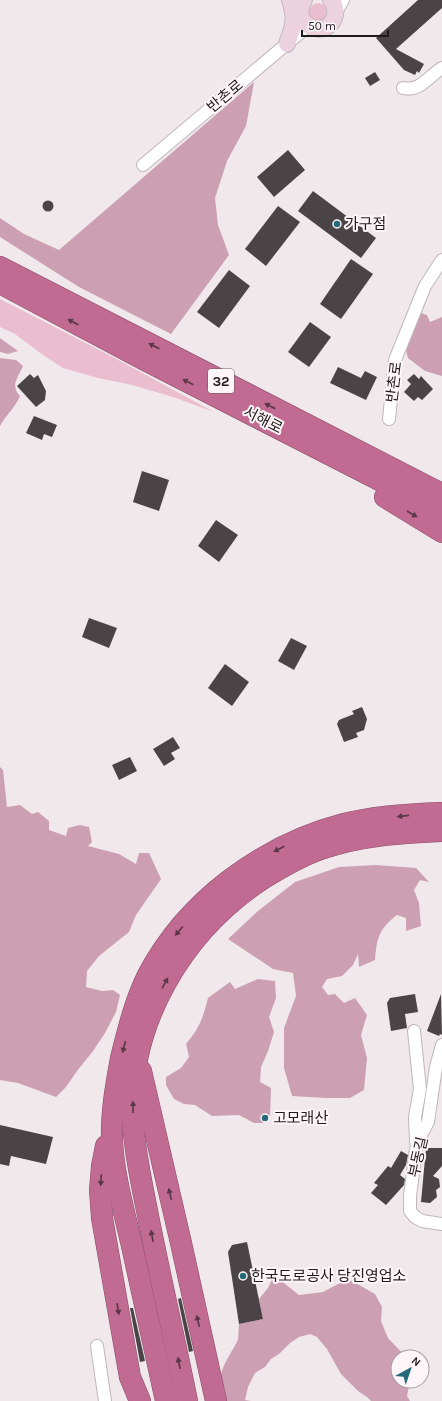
<svg xmlns="http://www.w3.org/2000/svg" width="442" height="1401" font-family="Karla,'Noto Sans KR',sans-serif">
  <rect width="100%" height="100%" fill="#f1e8eb"/>
  <g fill="#eabdcf">
    <circle cx="318" cy="12" r="9"/>
    <polygon points="0,299 111,356 214,412 173,397 132,385 98,378 63,368 43,355 15,334 0,327"/>
  </g>
  <g fill="#cca0b2">
    <polygon points="254,82 246,126 227,161 215,198 218,225 229,255 171,334 79,287 0,237 0,218 24,234 59,250"/>
    <polygon points="421,313 427,315 430,322 442,317 442,376 425,371 408,358 406,351"/>
    <polygon points="0,338 18,351 8,354 0,352"/>
    <path d="M0 358 16 360 23 366C18 378 10 385 20 396 15 408 6 415 0 426Z"/>
    <polygon points="0,767 3,770 7,807 20,805 32,814 38,812 49,821 49,830 66,836 68,828 80,825 89,827 92,842 88,846 119,854 136,864 139,853 149,853 161,879 136,915 129,932 99,956 87,971 86,987 102,991 113,990 120,995 116,1012 105,1033 93,1051 77,1071 66,1087 56,1097 18,1083 0,1080"/>
    <path d="M376 865 416 868 429 882 420 880 414 890 419 903 421 926 406 931V918L397 915C379 929 377 937 375 960L359 967 358 954 353 965 342 976 327 979 322 987 328 995 335 994 344 1003 355 998 367 1015 361 1035 367 1058 364 1090 350 1098H325L292 1096 284 1068V1028L296 996 293 973 273 969 228 939 258 911 295 882 339 867Z"/>
    <path d="M258 979 275 981 276 998 269 1017 274 1032 268 1051 261 1067 260 1082 271 1088 270 1115 263 1123H254L239 1115 212 1116 195 1105 184 1104 174 1099 166 1085V1077L181 1068 189 1057 186 1044C200 1027 203 1018 208 998L230 982 235 989Z"/>
    <polygon points="274,1275 299,1295 323,1292 340,1283 352,1281 375,1294 382,1307 381,1321 388,1338 406,1357 398,1357 398,1381 410,1381 407,1396 410,1401 371,1401 367,1397 358,1391 341,1374 327,1349 317,1337 310,1334 299,1337 290,1343 279,1354 271,1359 265,1367 255,1373 248,1387 245,1400 251,1401 226,1401 220,1376 225,1363 238,1340 239,1324 263,1319 259,1299 268,1288"/>
  </g>
  <g fill="#4b4446">
    <polygon points="418,0 442,0 442,8 396,49 424,64 419,73 417,71 415,75 404,70 376,38"/>
    <polygon points="375,72 380,80 370,86 365,78"/>
    <polygon points="288,150 305,170 274,197 257,177"/>
    <polygon points="313,191 376,238 361,258 298,211"/>
    <circle cx="48" cy="206" r="5.5"/>
    <polygon points="278,206 300,222 266,266 245,249"/>
    <polygon points="351,259 373,274 341,319 320,304"/>
    <polygon points="229,270 250,286 219,328 197,312"/>
    <polygon points="310,322 331,337 309,367 288,352"/>
    <polygon points="338,367 361,378 365,371 377,377 366,400 330,383"/>
    <polygon points="30,374 34,378 38,375 46,391 45,400 36,407 17,386"/>
    <polygon points="414,374 419,379 421,376 433,389 422,400 418,397 414,401 404,392 411,384 407,380"/>
    <polygon points="34,416 57,425 52,437 44,434 42,440 26,433"/>
    <polygon points="142,471 169,480 159,511 133,502"/>
    <polygon points="216,520 238,535 219,562 198,546"/>
    <polygon points="89,618 117,628 109,648 82,637"/>
    <polygon points="291,638 307,646 294,670 278,661"/>
    <polygon points="225,664 249,682 232,706 208,688"/>
    <polygon points="362,707 367,719 364,730 356,733 358,737 344,742 337,724 339,720 354,714 352,711"/>
    <polygon points="173,737 180,748 171,753 175,759 164,766 153,749"/>
    <polygon points="130,757 137,771 119,780 112,765"/>
    <polygon points="415,994 418,1012 405,1014 407,1028 391,1031 387,1003 390,998"/>
    <polygon points="441,994 442,1035 440,1034 439,1036 427,1031"/>
    <polygon points="0,1125 53,1137 46,1164 11,1156 9,1166 0,1164"/>
    <polygon points="426,1148 442,1148 442,1166 433,1176 439,1179 440,1187 436,1190 437,1197 430,1203 421,1202"/>
    <polygon points="401,1151 408,1155 406,1165 400,1175 405,1179 404,1185 386,1205 371,1193 378,1185 374,1183 388,1166 391,1168"/>
    <polygon points="247,1242 263,1319 239,1324 228,1252 232,1245"/>
    <polygon points="181,1298 193,1351 189,1352 178,1299"/>
    <polygon points="130,1308 133,1308 145,1361 140,1362"/>
  </g>
  <g fill="none" stroke-linecap="round" stroke-linejoin="round">
    <defs>
      <g id="street">
        <polyline points="336,12 343,0"/>
        <path d="M403 88C420 92 429 76 442 68"/>
        <polyline points="143,165 308,26"/>
        <polyline points="389,419 395,360 425,286 442,260"/>
        <polyline points="414,1031 420,1089 415,1117 416,1142"/>
        <polyline points="442,1045 436,1067 428,1122 422,1133 416,1149 410,1196 410,1211 415,1217 422,1221 442,1224"/>
        <polyline points="97,1346 105,1401"/>
      </g>
      <g id="secondary">
        <path d="M304 0C288 26 329 41 335 15 336 9 335 4 331 0"/>
        <path d="M287 44C294 25 296 19 290 0"/>
      </g>
      <g id="highway">
        <polyline points="0,267 442,494"/>
        <polyline points="0,283 143,359 442,512"/>
        <polyline points="385,497 442,532"/>
        <polyline points="141,1071 181,1243 216,1401"/>
        <polyline points="106,1146 102,1166 100,1190 102,1218 130,1377 140,1401"/>
        <path d="M166 1401C155 1349 143 1298 132 1246 124 1211 114 1177 112 1141 111 1113 116 1085 121 1058 128 1030 135 1001 148 975 187 901 263 845 344 824 375 816 410 814 442 813"/>
        <path d="M187 1401C175 1341 161 1281 149 1221 143 1189 135 1156 133 1123 126 1023 184 929 267 876 284 866 302 855 321 849 360 835 401 833 442 831"/>
      </g>
    </defs>
    <use href="#street" stroke="#c0b7bb" stroke-width="14"/>
    <use href="#secondary" stroke="#c0b7bb" stroke-width="18"/>
    <use href="#highway" stroke="#884e69" stroke-width="22"/>
    <use href="#street" stroke="#fff" stroke-width="12"/>
    <use href="#secondary" stroke="#ecd2de" stroke-width="16"/>
    <use href="#highway" stroke="#c16a92" stroke-width="21"/>
  </g>
  <defs><path id="oneway-solid" d="M-6-.8H1V-3.2L6.5 0L1 3.2V.8H-6Z"/></defs>
  <g fill="#583746">
    <use href="#oneway-solid" transform="translate(73 322) rotate(-152)"/>
    <use href="#oneway-solid" transform="translate(154 346) rotate(-153)"/>
    <use href="#oneway-solid" transform="translate(188 382) rotate(-153)"/>
    <use href="#oneway-solid" transform="translate(270 406) rotate(-153)"/>
    <use href="#oneway-solid" transform="translate(412 514) rotate(31)"/>
    <use href="#oneway-solid" transform="translate(403 816) rotate(174)"/>
    <use href="#oneway-solid" transform="translate(279 849) rotate(153)"/>
    <use href="#oneway-solid" transform="translate(179 931) rotate(130)"/>
    <use href="#oneway-solid" transform="translate(165 983) rotate(-61)"/>
    <use href="#oneway-solid" transform="translate(124 1047) rotate(103)"/>
    <use href="#oneway-solid" transform="translate(133 1107) rotate(-90)"/>
    <use href="#oneway-solid" transform="translate(101 1180) rotate(93)"/>
    <use href="#oneway-solid" transform="translate(170 1194) rotate(-103)"/>
    <use href="#oneway-solid" transform="translate(152 1236) rotate(-101)"/>
    <use href="#oneway-solid" transform="translate(118 1309) rotate(80)"/>
    <use href="#oneway-solid" transform="translate(198 1321) rotate(-102)"/>
    <use href="#oneway-solid" transform="translate(179 1363) rotate(-101)"/>
  </g>
  <g fill="#256b7a" stroke="#fef5f8" stroke-width="1.5">
    <circle cx="337" cy="224" r="4"/>
    <circle cx="265" cy="1118" r="4"/>
    <circle cx="243" cy="1276" r="4"/>
  </g>
  <g text-anchor="middle" dominant-baseline="central" stroke-width="4" stroke-linejoin="round" paint-order="stroke">
    <rect fill="#fef5f8" stroke="#625c5f" stroke-width="1" x="208" y="369" width="26" height="24" rx="3"/>
    <g font-size="14" font-weight="bold" fill="#1f1b1d">
      <text x="221" y="381">32</text>
    </g>
    <g font-size="15" fill="#1f1b1d" stroke="#fef5f8">
      <text transform="translate(225 96) rotate(-40)">반촌로</text>
      <text transform="translate(394 382) rotate(-83)">반촌로</text>
      <text transform="translate(263 420) rotate(27)">서해로</text>
      <text transform="translate(418 1157) rotate(-77)">부동길</text>
    </g>
    <g font-size="15" fill="#1f1b1d" stroke="#fef5f8" text-anchor="start">
      <text x="345" y="224">가구점</text>
      <text x="273" y="1118">고모래산</text>
      <text x="251" y="1276">한국도로공사 당진영업소</text>
    </g>
  </g>
  <g transform="translate(410 1369) rotate(40)"><circle r="19" fill="#fef5f8" stroke="#a59ea0"/>
  <path d="M0-3L7 15L0 10L-7 15Z" fill="#256b7a"/>
  <text y="-6" font-size="11" font-weight="bold" text-anchor="middle" fill="#1f1b1d">N</text>
  </g>
  <path d="M302 30v6h86v-6" fill="none" stroke="#1f1b1d" stroke-width="2"/>
  <text x="308" y="30" font-size="12" fill="#1f1b1d" stroke="#fef5f8" stroke-width="3" paint-order="stroke">50 m</text>
</svg>
